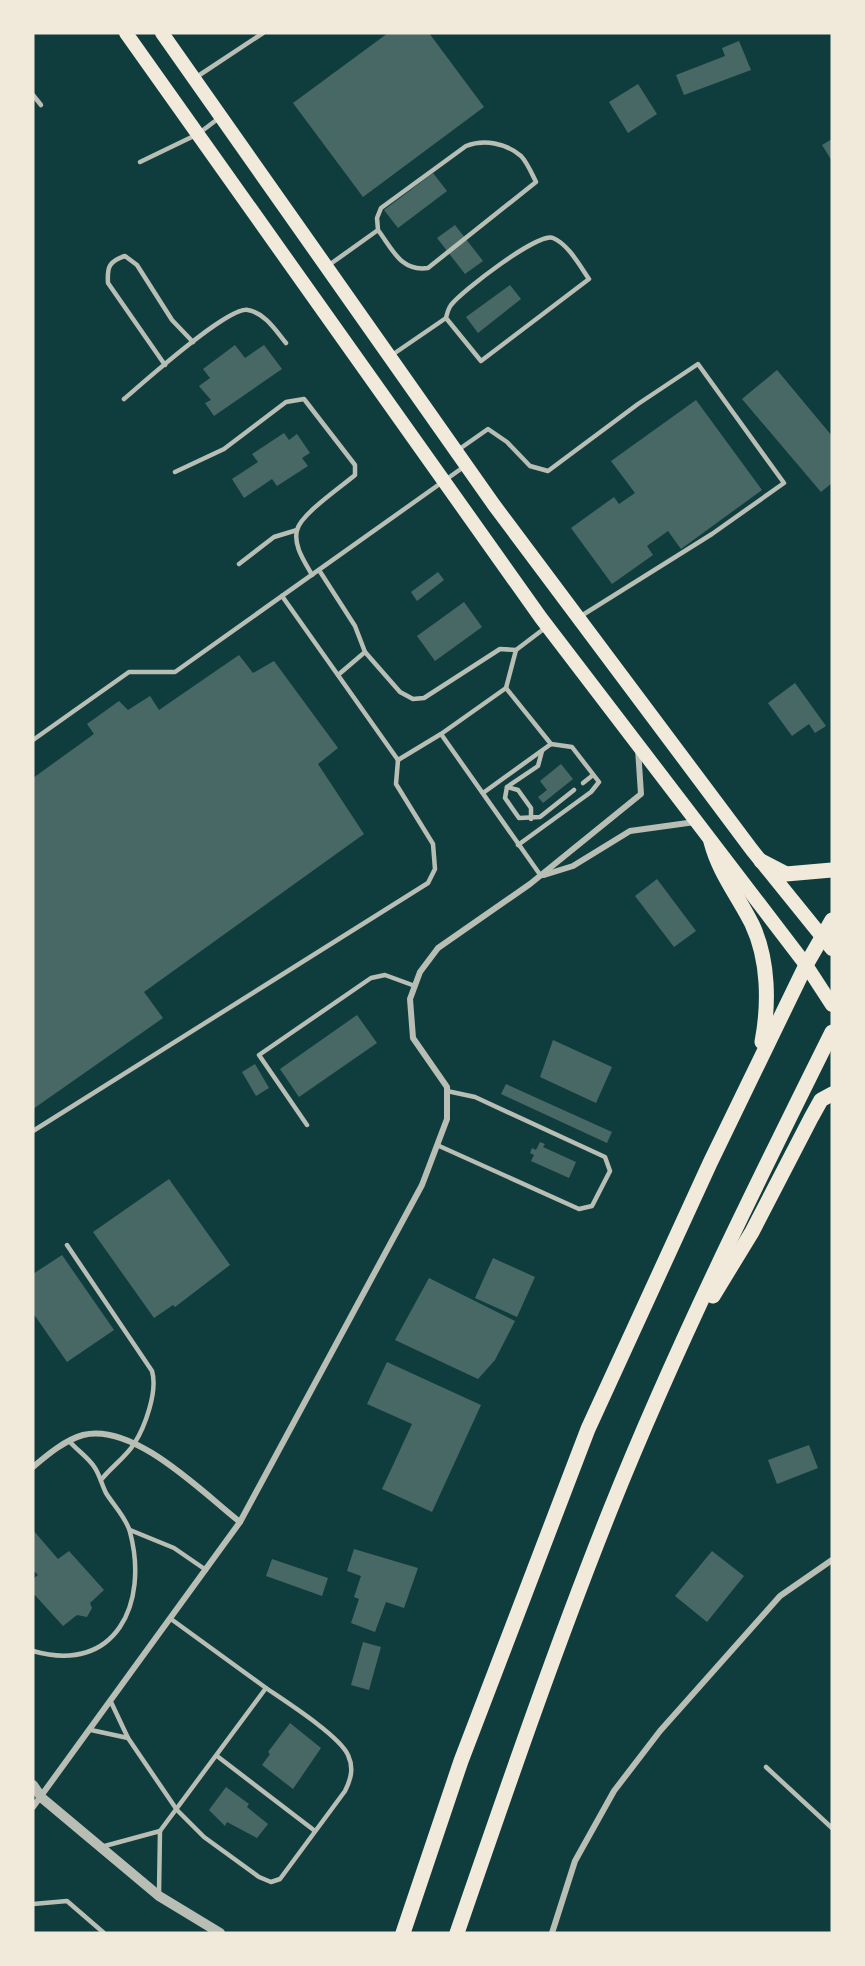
<svg xmlns="http://www.w3.org/2000/svg" width="865" height="1966" font-family="Ubuntu,sans-serif">
  <rect width="100%" height="100%" fill="#0f3d3e"/>
  <g fill="#486865">
    <polygon points="388,33 429,33 484,107 363,197 293,103"/>
    <polygon points="739,41 751,70 684,95 676,75 725,56 722,48"/>
    <polygon points="638,84 657,114 628,133 609,102"/>
    <polygon points="832,139 832,161 822,145"/>
    <polygon points="433,173 447,191 398,228 384,210"/>
    <polygon points="455,225 483,261 465,274 437,238"/>
    <polygon points="510,285 521,299 478,333 466,317"/>
    <polygon points="235,345 245,358 264,345 282,369 214,416 205,403 211,400 199,386 210,378 203,369"/>
    <polygon points="777,370 832,436 832,483 821,492 742,399"/>
    <polygon points="696,400 762,490 681,549 668,531 647,546 653,555 612,584 571,528 614,497 619,504 635,493 611,461"/>
    <polygon points="284,433 289,440 297,434 310,453 302,458 308,466 277,486 272,479 244,498 232,479 258,462 252,454"/>
    <polygon points="438,572 444,580 417,601 411,592"/>
    <polygon points="464,602 482,627 435,661 417,636"/>
    <polygon points="239,655 253,673 274,661 338,748 318,764 364,834 144,992 163,1018 33,1109 33,778 94,734 87,724 119,701 128,710 150,696 159,710"/>
    <polygon points="795,683 826,726 815,733 809,724 792,736 768,703"/>
    <polygon points="561,764 573,779 543,803 538,797 547,790 540,781"/>
    <polygon points="657,879 696,931 674,947 635,896"/>
    <polygon points="357,1015 377,1043 299,1097 280,1069"/>
    <polygon points="553,1040 612,1067 596,1103 540,1077"/>
    <polygon points="255,1064 269,1088 256,1096 242,1072"/>
    <polygon points="506,1084 612,1132 607,1143 501,1094"/>
    <polygon points="540,1142 545,1144 543,1147 576,1162 569,1178 531,1161 534,1155 530,1153 532,1148 536,1150"/>
    <polygon points="169,1179 230,1265 175,1307 173,1305 154,1318 93,1232"/>
    <polygon points="62,1255 114,1330 67,1362 33,1313 33,1274"/>
    <polygon points="493,1258 535,1277 517,1317 475,1298"/>
    <polygon points="429,1278 515,1321 495,1360 478,1379 395,1340"/>
    <polygon points="387,1362 481,1405 432,1512 382,1489 412,1424 367,1404"/>
    <polygon points="809,1445 818,1468 777,1484 768,1460"/>
    <polygon points="33,1530 58,1559 69,1551 104,1590 90,1603 92,1608 87,1617 77,1615 63,1626 33,1593 33,1579 38,1575 33,1570"/>
    <polygon points="354,1549 418,1568 404,1608 386,1602 375,1632 351,1623 359,1599 354,1597 361,1576 347,1571"/>
    <polygon points="712,1551 744,1576 707,1622 675,1596"/>
    <polygon points="272,1559 328,1578 322,1596 266,1576"/>
    <polygon points="363,1642 381,1647 369,1690 351,1685"/>
    <polygon points="290,1723 321,1748 293,1789 262,1765 270,1754 268,1752"/>
    <polygon points="226,1787 249,1804 247,1807 268,1824 257,1838 227,1822 225,1826 209,1810"/>
  </g>
  <g fill="none" stroke-linecap="round" stroke-linejoin="round">
    <g stroke="#b8beb3" stroke-width="4.5">
      <polyline points="195,78 263,33"/>
      <polyline points="33,95 41,105"/>
      <polyline points="140,162 198,134 219,118"/>
      <path d="M329 265 378 230C393 250 401 272 428 268L536 182C532 174 527 162 521 156 506 143 484 139 466 146L381 208 377 218 378 230"/>
      <path d="M392 355 446 318 481 361 589 279C580 266 568 244 553 238 538 232 462 291 451 305 448 309 447 314 446 318"/>
      <path d="M165 365 108 283C107 267 109 261 125 256L137 265 172 320 193 342"/>
      <path d="M124 399C143 383 228 306 248 310 265 313 276 331 286 343"/>
      <polyline points="458,450 488,429 507,442 530,466 548,471 638,404 698,364 784,483 712,534 581,616"/>
      <path d="M175 472 224 449 286 402 304 399 355 465V475C341 487 301 514 297 530 293 546 305 562 312 575"/>
      <polyline points="239,564 274,537 297,530"/>
      <polyline points="319,570 355,626 365,652 400,692 413,699 424,698 500,649 516,650 545,628"/>
      <polyline points="338,675 365,652"/>
      <polyline points="506,688 551,744"/>
      <polyline points="441,734 541,876"/>
      <polyline points="33,740 129,672 175,672 465,466"/>
      <polyline points="542,751 538,766 507,787 505,798 519,818 540,817 574,790"/>
      <polyline points="398,760 441,734 506,688 516,650"/>
      <polyline points="583,783 593,775"/>
      <polyline points="507,787 518,790 531,808 531,819"/>
      <polyline points="483,793 551,744 572,747 599,782 591,792 518,845"/>
      <polyline points="307,1125 259,1055 371,978 385,975 415,986"/>
      <polyline points="33,1131 428,883 435,869 433,844 396,784 398,760 282,596"/>
      <polyline points="437,1145 579,1209 592,1206 610,1171 605,1157 475,1097 447,1091"/>
      <path d="M67 1245 152 1371C158 1391 145 1427 134 1444 125 1458 111 1467 101 1480"/>
      <polyline points="130,1530 174,1548 206,1570"/>
      <path d="M33 1651C116 1675 149 1603 130 1532 126 1517 114 1506 106 1493 102 1485 100 1476 95 1468 89 1458 78 1451 70 1442"/>
      <path d="M111 1702 128 1738 177 1810 204 1837 259 1877 271 1882 280 1879 345 1791C351 1779 354 1768 348 1755 340 1736 285 1701 266 1688"/>
      <polyline points="91,1730 128,1738"/>
      <polyline points="217,1756 315,1831"/>
      <polyline points="766,1767 832,1828"/>
      <polyline points="160,1831 266,1688 171,1619"/>
      <polyline points="101,1847 160,1831 159,1893"/>
      <polyline points="33,1904 67,1901 104,1933"/>
    </g>
    <g stroke="#b8beb3" stroke-width="6">
      <polyline points="544,875 573,866 630,831 695,822"/>
      <path d="M33 1467C47 1455 65 1440 83 1435 134 1422 203 1493 240 1522"/>
      <polyline points="33,1807 240,1522 422,1185 447,1119 447,1087 413,1038 410,999 420,972 438,948 530,884 641,794 638,749"/>
      <polyline points="552,1933 575,1861 614,1791 660,1731 780,1596 832,1560"/>
    </g>
    <polyline stroke="#b8beb3" stroke-width="10" points="33,1785 42,1798 159,1896 220,1933"/>
    <g stroke="#f1e9da" stroke-width="14">
      <polyline points="126,33 541,618 806,965 832,1005"/>
      <polyline points="162,33 494,505 752,850 832,949"/>
    </g>
    <g stroke="#f1e9da" stroke-width="15">
      <path d="M711 842C719 873 738 896 752 924 769 960 769 1005 762 1042"/>
      <polyline points="761,861 786,874 832,870"/>
      <polyline points="713,1296 752,1232 811,1118 821,1100 832,1094"/>
      <polyline points="403,1933 461,1761 588,1429 710,1163 806,965 832,920"/>
      <path d="M457 1933C506 1791 555 1648 611 1508 676 1346 754 1189 832 1032"/>
    </g>
  </g>
  <rect width="865" height="1966" fill="none" stroke="#f1e9da" stroke-width="69"/>
</svg>
